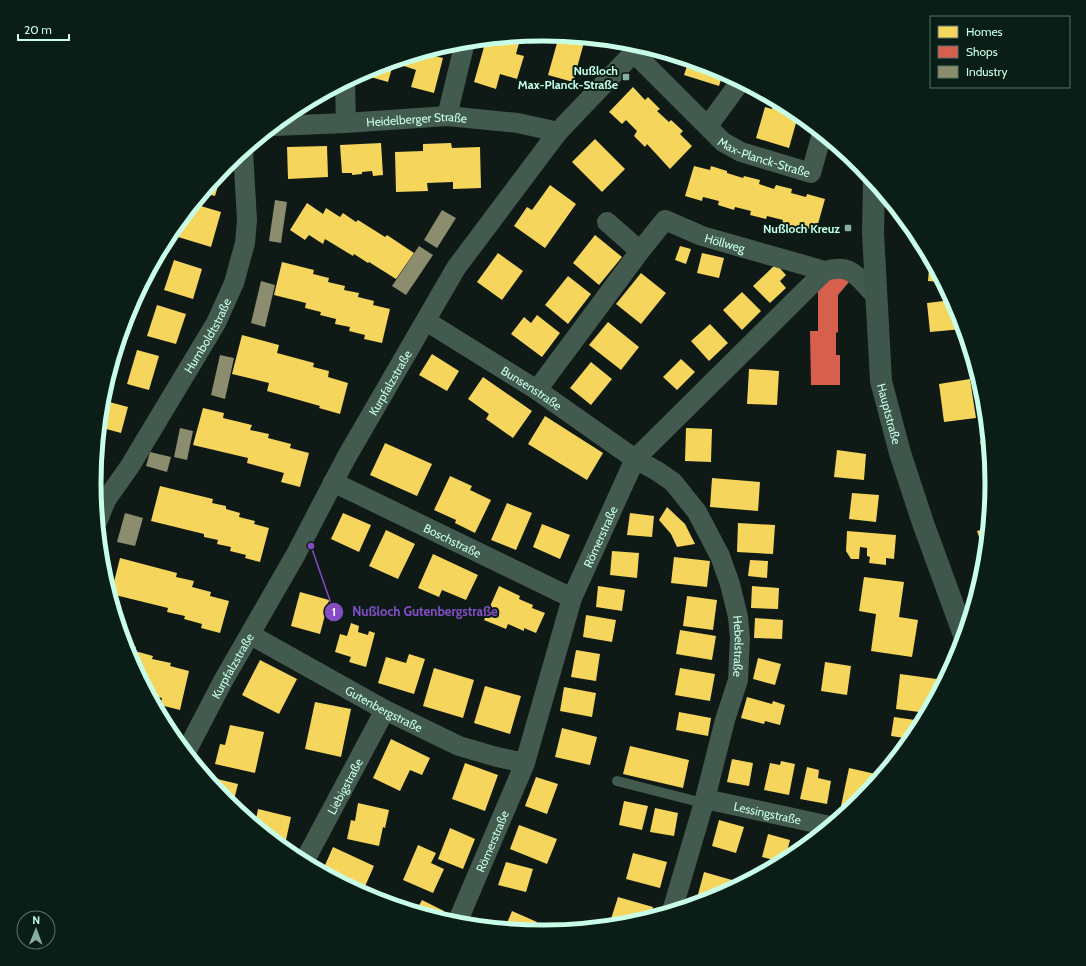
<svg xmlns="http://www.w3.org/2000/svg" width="1086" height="966" font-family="Cabin,sans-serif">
  <rect width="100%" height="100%" fill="#0f1916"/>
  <g fill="#f6d55c">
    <polygon points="521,36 516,54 524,56 517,79 500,74 496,89 474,82 486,40"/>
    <polygon points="559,36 585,39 573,82 548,75"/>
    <polygon points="587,38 609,41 608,45"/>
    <polygon points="422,53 443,58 434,93 411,87 416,70 404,66 406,58"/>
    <polygon points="689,60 715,68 723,73 719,86 684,75"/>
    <polygon points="394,61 388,82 367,76 368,70 371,68"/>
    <polygon points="633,87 645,100 648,97 660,109 657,111 669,122 671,120 683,131 680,134 692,146 670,169 647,144 645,147 634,136 637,131 626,120 622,124 609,112"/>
    <polygon points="775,100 793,110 801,116 798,116 789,148 756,138 765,107 772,109"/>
    <polygon points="595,139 625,169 602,192 572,162"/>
    <polygon points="381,143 383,175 373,176 372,171 362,172 362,174 352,175 352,173 342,173 340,145"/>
    <polygon points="451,143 452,148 480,147 481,188 453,189 453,182 427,183 428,191 396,192 395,152 423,151 423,144"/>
    <polygon points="327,146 328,177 288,179 287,147"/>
    <polygon points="694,166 710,170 711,166 727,171 727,173 743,178 744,176 760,180 759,184 774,189 776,185 792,189 791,193 806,197 807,194 825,199 816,231 798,226 797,228 782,224 783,220 767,216 766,219 750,215 751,211 735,207 734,210 718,205 719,201 703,197 702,201 685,196"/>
    <polygon points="223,169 215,196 203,193 214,179"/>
    <polygon points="550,185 576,204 545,248 514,226 527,207 532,210"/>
    <polygon points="307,203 323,214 326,208 340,217 343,213 356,222 358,220 385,237 387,235 414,253 396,279 369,262 368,263 354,254 353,256 325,239 323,244 309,235 305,240 290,230"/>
    <polygon points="194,204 221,212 211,247 178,237 183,217"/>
    <polygon points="595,235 622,257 599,285 573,263"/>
    <polygon points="680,246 691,249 686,264 675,260"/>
    <polygon points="498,253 523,271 502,300 477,282"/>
    <polygon points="702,253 724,258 719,278 697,273"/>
    <polygon points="930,258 942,282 928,281"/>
    <polygon points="174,260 202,269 193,299 164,290"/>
    <polygon points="282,262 314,270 313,274 329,278 328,282 345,286 344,290 359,293 358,297 374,301 373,305 390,309 382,343 364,339 365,335 349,331 350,327 335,324 336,319 320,315 321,312 305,308 306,303 274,295"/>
    <polygon points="776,264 786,275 780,281 786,288 770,303 753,286"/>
    <polygon points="641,273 666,293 641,324 616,304"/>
    <polygon points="568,276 591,294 568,324 545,305"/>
    <polygon points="742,292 761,311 742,330 723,310"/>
    <polygon points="952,300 958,311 963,329 930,332 927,303"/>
    <polygon points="157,305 186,314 176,344 147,336"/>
    <polygon points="537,315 560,333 542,357 511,334 524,317 531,323"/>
    <polygon points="608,322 639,347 621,370 589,345"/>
    <polygon points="710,324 728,343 709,361 691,341"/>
    <polygon points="242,335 279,345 277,353 314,363 313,367 329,371 328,377 348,383 340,414 319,408 320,406 267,391 269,383 232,374"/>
    <polygon points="137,350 159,356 149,390 127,384"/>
    <polygon points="432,354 459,371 447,391 419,375"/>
    <polygon points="681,359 695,372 677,390 663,377"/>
    <polygon points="591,362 612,379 591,405 570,388"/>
    <polygon points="749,369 779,371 777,405 747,404"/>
    <polygon points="483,377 532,411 513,438 486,419 489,414 468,399"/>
    <polygon points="970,379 976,418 944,422 939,384"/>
    <polygon points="102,400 128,407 121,433 99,427"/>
    <polygon points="203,408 224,413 223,418 252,425 250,430 269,434 268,438 291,444 290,448 309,453 300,487 281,482 284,473 247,463 248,458 193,445"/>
    <polygon points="545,416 603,453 587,480 528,444"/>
    <polygon points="686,428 712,429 711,462 685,461"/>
    <polygon points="988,439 991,470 987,471 980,441"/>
    <polygon points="385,443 432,464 417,496 370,475"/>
    <polygon points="98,446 104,448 97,469 95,468"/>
    <polygon points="837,450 866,454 864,480 834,477"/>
    <polygon points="450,476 472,486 470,490 491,500 475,533 455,523 456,520 434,510"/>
    <polygon points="712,478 760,482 758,511 710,507"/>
    <polygon points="160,486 213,499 212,503 226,506 226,509 240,513 239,517 255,521 254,524 269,528 260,562 245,558 246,555 230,551 231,547 217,544 218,540 204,537 204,534 151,521"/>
    <polygon points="852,493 879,495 876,522 849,519"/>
    <polygon points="507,503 532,513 516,550 491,540"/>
    <polygon points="667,507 685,524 695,544 677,547 671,534 659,520"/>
    <polygon points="343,513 371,525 359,552 331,539"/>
    <polygon points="630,513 654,516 652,537 627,535"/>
    <polygon points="738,523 775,525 773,554 737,552"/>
    <polygon points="542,524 570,535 560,559 533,547"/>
    <polygon points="988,528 987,538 985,555 977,531"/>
    <polygon points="386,530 415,544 398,579 369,566"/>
    <polygon points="847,531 896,535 894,559 886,558 886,565 869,563 870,557 867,556 867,548 860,547 859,559 851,559 846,551"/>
    <polygon points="612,551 639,553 637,578 610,575"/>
    <polygon points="433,554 478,575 466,600 442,590 439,597 418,588"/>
    <polygon points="674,557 710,561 707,587 671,583"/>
    <polygon points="120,558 177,573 176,577 194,581 192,587 211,592 210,596 229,601 220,633 201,628 202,624 184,619 185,616 167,612 168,608 111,594"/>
    <polygon points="750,560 768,561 767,578 748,576"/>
    <polygon points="864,577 904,582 899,617 918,620 912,657 871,651 876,614 859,611"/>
    <polygon points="499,586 520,596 519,599 533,605 532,608 545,613 536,633 524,628 524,631 508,624 506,629 484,620"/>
    <polygon points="598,586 625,590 622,611 596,607"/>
    <polygon points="752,586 779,588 778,609 751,608"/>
    <polygon points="300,592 329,600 320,634 291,626"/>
    <polygon points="687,596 717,600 713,630 683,626"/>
    <polygon points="586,615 616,620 612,642 583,637"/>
    <polygon points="755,618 783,620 782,639 754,638"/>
    <polygon points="351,623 359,626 358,632 368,635 369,631 375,633 366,667 349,662 351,657 335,652 340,634 347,636"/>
    <polygon points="680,630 716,636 712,660 676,654"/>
    <polygon points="125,644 136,647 135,651 153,656 152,659 171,663 170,666 189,671 180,710 160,705 162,698 150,695 128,655"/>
    <polygon points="576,650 600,654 596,681 571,677"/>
    <polygon points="409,654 425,659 414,694 378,683 386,657 406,663"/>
    <polygon points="758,658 781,664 775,685 753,679"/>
    <polygon points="260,660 297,679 279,714 242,695"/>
    <polygon points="825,662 851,666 847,695 821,691"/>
    <polygon points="434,668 474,680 463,718 423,706"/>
    <polygon points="680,668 715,674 710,701 675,695"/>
    <polygon points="900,674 944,680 927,713 896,709"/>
    <polygon points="485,686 521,696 510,734 474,723"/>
    <polygon points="564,687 596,693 592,717 560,711"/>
    <polygon points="747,697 772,704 773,701 785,705 780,725 765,721 764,724 741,718"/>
    <polygon points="315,702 351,709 341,757 305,749"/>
    <polygon points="679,712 711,718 708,736 676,730"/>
    <polygon points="894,717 922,721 911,739 891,736"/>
    <polygon points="230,725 264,732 255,773 215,764 220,744 225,745"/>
    <polygon points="562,728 597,737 590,765 555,757"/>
    <polygon points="391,739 430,758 422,775 410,770 400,791 373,778"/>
    <polygon points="630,746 689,760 683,788 623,774"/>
    <polygon points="732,759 753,763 749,786 727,782"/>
    <polygon points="781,761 795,764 789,795 764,790 770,763 780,765"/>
    <polygon points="465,763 498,775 485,811 452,799"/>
    <polygon points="807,767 819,770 818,778 831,781 827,804 800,799"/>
    <polygon points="849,768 880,775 880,777 860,801 851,808 841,806"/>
    <polygon points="205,776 238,784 233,804 225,800"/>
    <polygon points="536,777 558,784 547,814 525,806"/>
    <polygon points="624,801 648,806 642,830 619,825"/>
    <polygon points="358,803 389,810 385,828 383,827 379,846 347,839 351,820 355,821"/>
    <polygon points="655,808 678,813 674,836 650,832"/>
    <polygon points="258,809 291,817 284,849 255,824"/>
    <polygon points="719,820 744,827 736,853 712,846"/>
    <polygon points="519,825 557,839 547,864 510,849"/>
    <polygon points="450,828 475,839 463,869 438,859"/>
    <polygon points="768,834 790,840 785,860 782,862 762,857"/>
    <polygon points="806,836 815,838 804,847"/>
    <polygon points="418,845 436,853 431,863 444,869 433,893 403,880"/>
    <polygon points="333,847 374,866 363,891 351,886 351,887 322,872"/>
    <polygon points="633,853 667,862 660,888 626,879"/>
    <polygon points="506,862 533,869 526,892 498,885"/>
    <polygon points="704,872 739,882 737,886 715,898 706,901 697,898"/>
    <polygon points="618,897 653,907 650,918 630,923 618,925 610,922"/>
    <polygon points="422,900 444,911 440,919 416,911"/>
    <polygon points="512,911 537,922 533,931 505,928"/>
  </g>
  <polygon fill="#d6604d" points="836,272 849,282 838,295 838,332 836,333 836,355 840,355 840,385 811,385 810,331 818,331 818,291"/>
  <g fill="#8c8c6e">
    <polygon points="831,141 836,145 842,150 830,147"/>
    <polygon points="275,200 287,202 281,243 269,241"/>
    <polygon points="442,210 456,218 437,248 424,240"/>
    <polygon points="419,246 433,255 406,295 392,286"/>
    <polygon points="261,281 275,285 265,327 251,323"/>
    <polygon points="220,355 234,358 225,399 211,395"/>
    <polygon points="180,428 193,431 187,460 174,457"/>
    <polygon points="150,452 171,457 167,472 146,466"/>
    <polygon points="125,513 143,518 135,546 117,542"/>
    <polygon points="104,575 114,577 110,595"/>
  </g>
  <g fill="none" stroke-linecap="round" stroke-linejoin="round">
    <polyline stroke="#435a4f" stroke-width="10" points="617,781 703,803"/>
    <g stroke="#435a4f" stroke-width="20">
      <path id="s1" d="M634 53 723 142 741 152 811 173 822 134"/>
      <polyline points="345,82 346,123"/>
      <polyline points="447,116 465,42"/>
      <path id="s2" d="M274 126 346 123 447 116 518 123 558 132"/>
      <polyline points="708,126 740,82"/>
      <polyline points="607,222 640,251"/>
      <path id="s3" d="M426 321 537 390 635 459 657 471 673 482 697 512 720 556 730 584 738 617 740 638 738 680 725 720 705 799 672 911"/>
      <path id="s4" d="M537 390 640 251 665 220 702 236 825 271"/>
      <path id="s5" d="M333 482 572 598"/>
      <path id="s6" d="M98 520 106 500 130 466 216 323 234 283 245 243 247 220 243 151"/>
      <path id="s7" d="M251 635 385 710 459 746 497 757 525 763"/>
      <path id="s8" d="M186 752 223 681 296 554 346 458 456 268 558 132 640 46"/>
      <path id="s9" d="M705 799 830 826"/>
      <path id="s10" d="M304 862 385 710"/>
      <path id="s11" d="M457 923 525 763 572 598 635 459 825 271C852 263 858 278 875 295"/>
    </g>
    <path stroke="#3e564c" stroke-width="22" id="s12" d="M874 182 873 233 881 381 900 453 923 523 964 635"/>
  </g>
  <g fill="#87ae9e" stroke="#0b1d17" stroke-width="1.5">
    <rect x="622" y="73" width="8" height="8" rx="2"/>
    <rect x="844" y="224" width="8" height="8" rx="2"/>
  </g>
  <g text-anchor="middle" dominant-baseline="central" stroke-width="4" stroke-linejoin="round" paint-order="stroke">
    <g font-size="12" font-weight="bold" fill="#c7ffe8" stroke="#0b1d17" text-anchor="end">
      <text x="618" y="70">Nußloch<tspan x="618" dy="14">Max-Planck-Straße</tspan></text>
      <text x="840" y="228">Nußloch Kreuz</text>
    </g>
    <g font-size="12" fill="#c7ffe8" stroke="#0b1d17">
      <text stroke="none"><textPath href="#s2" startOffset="143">Heidelberger Straße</textPath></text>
      <text stroke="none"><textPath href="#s1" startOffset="170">Max-Planck-Straße</textPath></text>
      <text stroke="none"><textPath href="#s4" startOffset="277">Höllweg</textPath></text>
      <text stroke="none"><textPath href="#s6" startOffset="215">Humboldtstraße</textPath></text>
      <text stroke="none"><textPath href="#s8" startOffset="422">Kurpfalzstraße</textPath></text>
      <text stroke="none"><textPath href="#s3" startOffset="125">Bunsenstraße</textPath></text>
      <text stroke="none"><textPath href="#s12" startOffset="233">Hauptstraße</textPath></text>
      <text stroke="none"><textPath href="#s11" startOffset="413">Römerstraße</textPath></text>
      <text stroke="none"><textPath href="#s5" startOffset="133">Boschstraße</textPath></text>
      <text stroke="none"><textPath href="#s3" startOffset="476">Hebelstraße</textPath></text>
      <text stroke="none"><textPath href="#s8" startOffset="98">Kurpfalzstraße</textPath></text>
      <text stroke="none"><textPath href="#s7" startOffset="152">Gutenbergstraße</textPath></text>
      <text stroke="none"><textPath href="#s10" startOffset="86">Liebigstraße</textPath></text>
      <text stroke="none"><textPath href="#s9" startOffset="64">Lessingstraße</textPath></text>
      <text stroke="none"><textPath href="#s11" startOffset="89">Römerstraße</textPath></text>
    </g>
  </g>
  <path d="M0 0H1086V966H0ZM101 483a442 442 0 1 1 884 0a442 442 0 1 1-884 0Z" fill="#0b1d17" fill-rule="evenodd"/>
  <path fill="none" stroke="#c7ffe8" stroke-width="5" d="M101 483a442 442 0 1 1 884 0a442 442 0 1 1-884 0Z"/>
  <path fill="none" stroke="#864cc5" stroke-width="1.5" d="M311 546L334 612"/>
  <g fill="#864cc5" stroke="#0b1d17" stroke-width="1.5">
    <circle cx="311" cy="546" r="4"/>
    <circle cx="334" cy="612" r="10"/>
  </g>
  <g font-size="12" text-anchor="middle" font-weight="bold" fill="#fff">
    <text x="334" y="616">1</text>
  </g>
  <g font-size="13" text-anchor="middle" font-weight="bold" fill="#864cc5" stroke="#0b1d17" stroke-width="4" stroke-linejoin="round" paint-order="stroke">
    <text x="425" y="616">Nußloch Gutenbergstraße</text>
  </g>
  <rect x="930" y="16" width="140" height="72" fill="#0b1d17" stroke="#56776b"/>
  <rect x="938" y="26" width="20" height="12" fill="#f6d55c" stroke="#56776b"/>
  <text x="966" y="36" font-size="12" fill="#c7ffe8">Homes</text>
  <rect x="938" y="46" width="20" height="12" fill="#d6604d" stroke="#56776b"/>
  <text x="966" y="56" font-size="12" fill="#c7ffe8">Shops</text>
  <rect x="938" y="66" width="20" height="12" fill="#8c8c6e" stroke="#56776b"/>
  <text x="966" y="76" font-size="12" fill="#c7ffe8">Industry</text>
  <g transform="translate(36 930) rotate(1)"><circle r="19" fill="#0b1d17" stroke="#56776b"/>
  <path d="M0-3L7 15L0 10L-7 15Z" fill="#87ae9e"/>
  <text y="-6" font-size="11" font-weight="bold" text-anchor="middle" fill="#c7ffe8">N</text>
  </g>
  <path d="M18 34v6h51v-6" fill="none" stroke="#c7ffe8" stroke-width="2"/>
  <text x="24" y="34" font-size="12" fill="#c7ffe8" stroke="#0b1d17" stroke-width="3" paint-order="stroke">20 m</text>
</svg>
